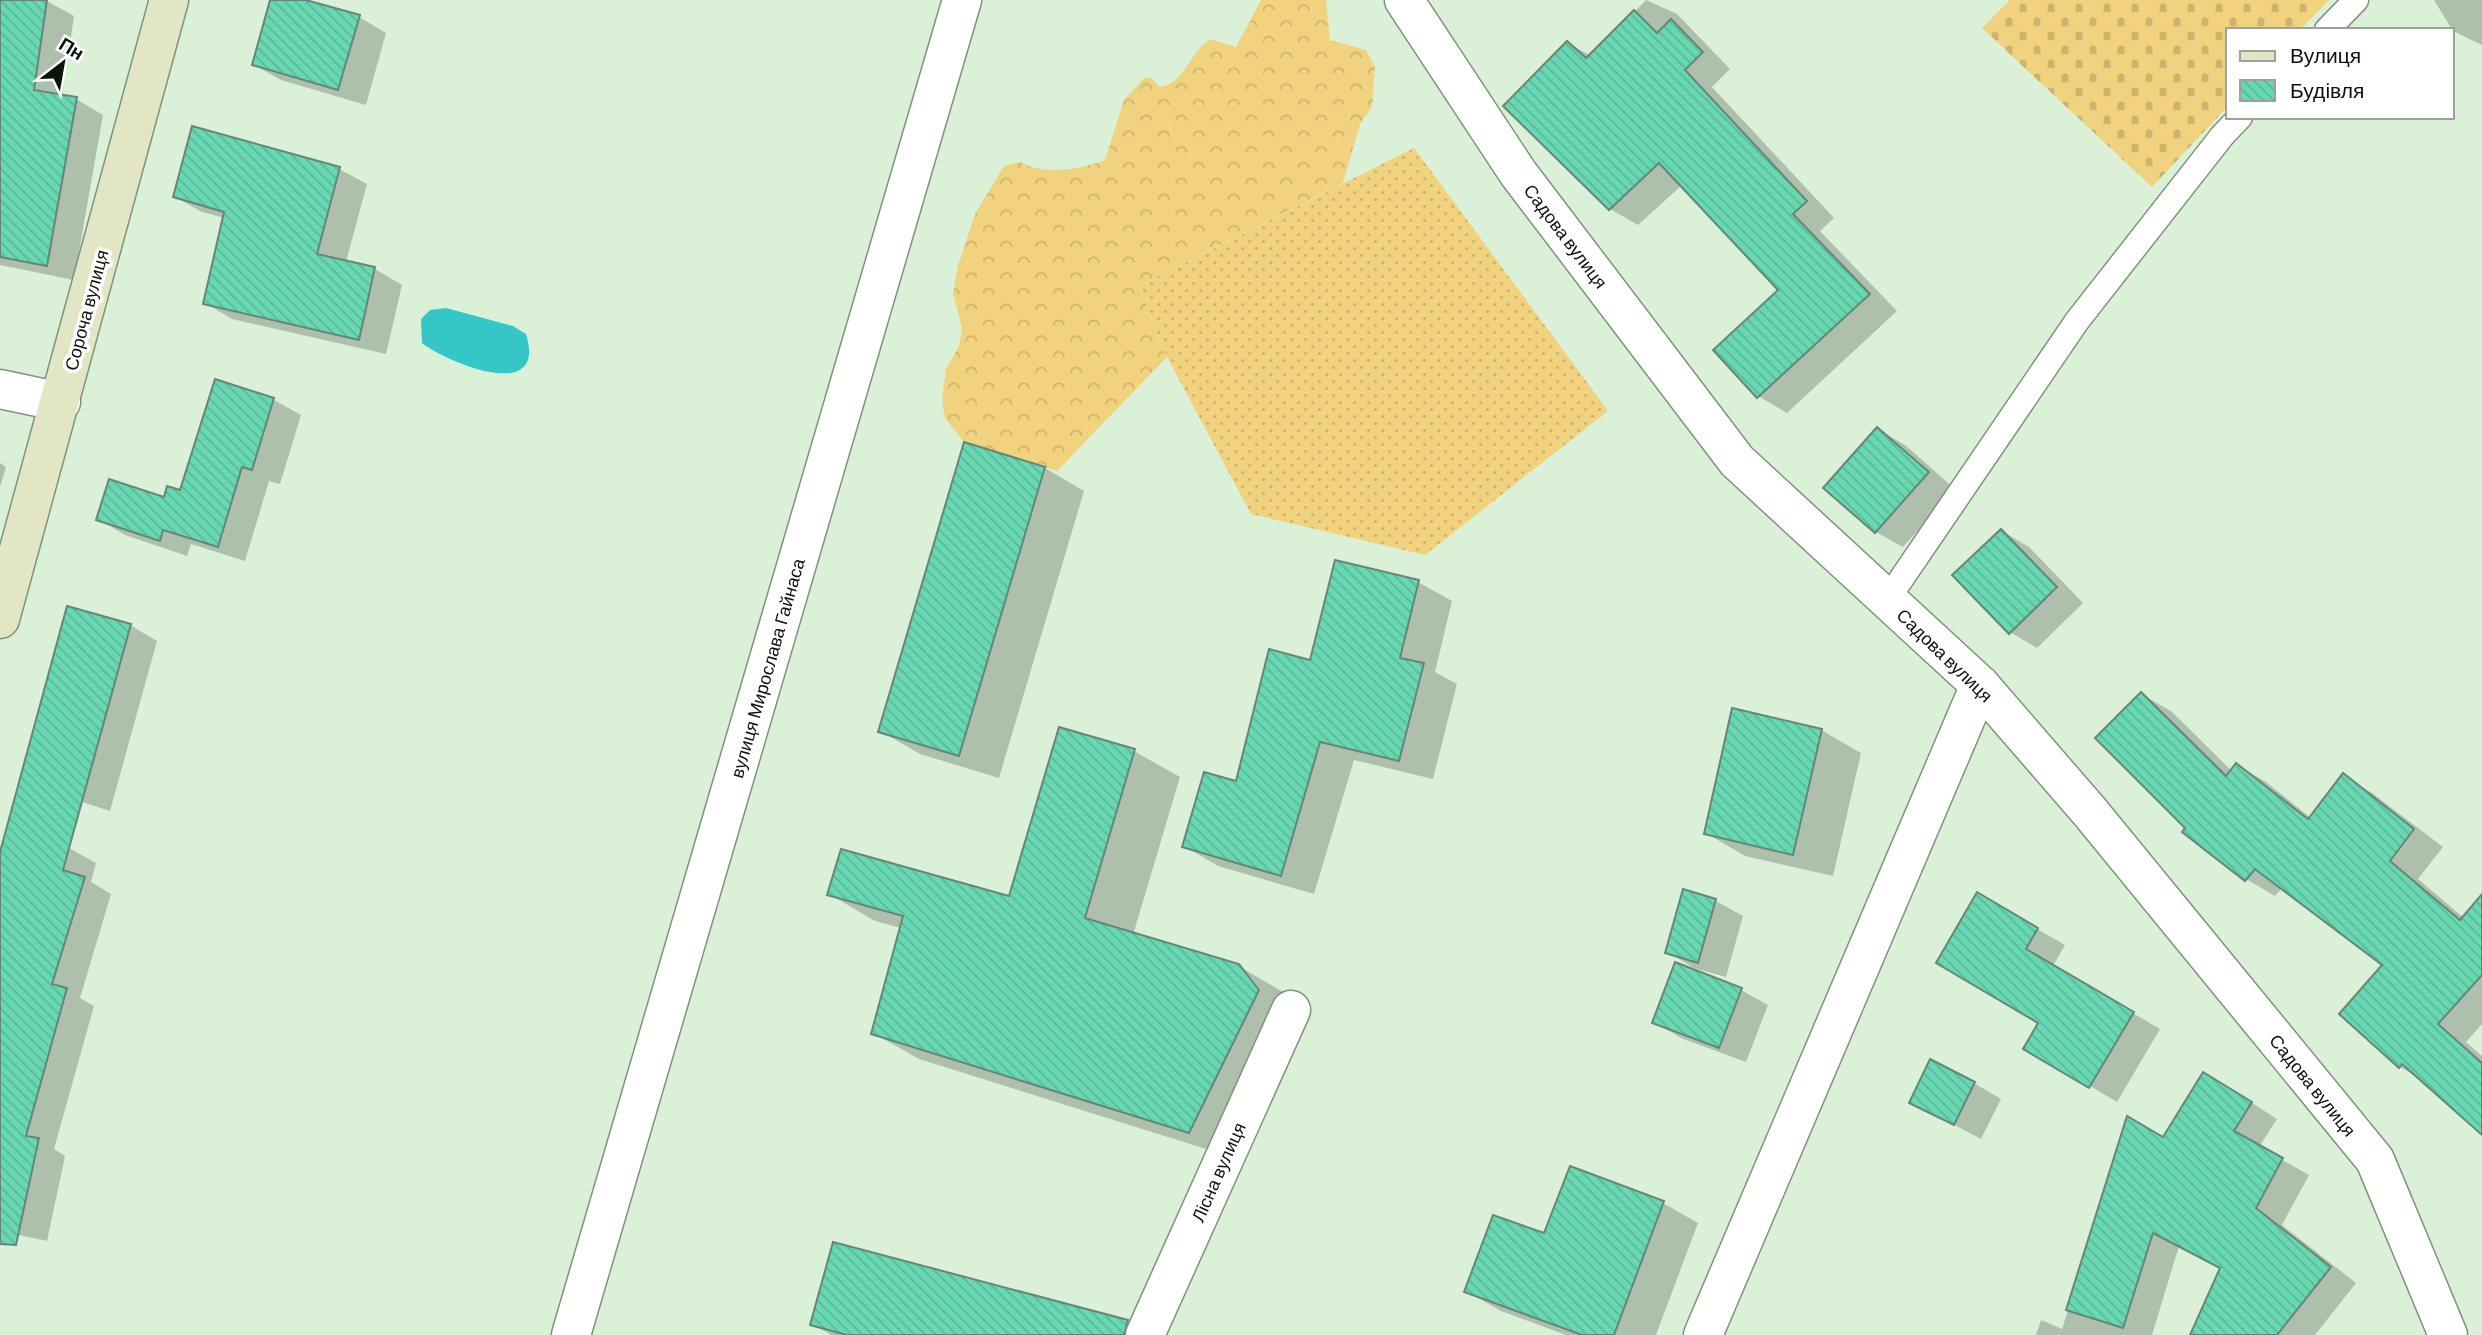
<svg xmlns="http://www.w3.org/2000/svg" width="2482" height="1335" font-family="Barlow,sans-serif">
  <defs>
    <pattern id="grass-dots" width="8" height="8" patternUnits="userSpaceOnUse" patternTransform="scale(1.75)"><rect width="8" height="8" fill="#f1d37f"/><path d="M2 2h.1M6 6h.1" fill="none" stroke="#cdb46c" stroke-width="1.8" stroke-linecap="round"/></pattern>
    <pattern id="forest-crowns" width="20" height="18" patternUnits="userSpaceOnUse" patternTransform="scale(1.75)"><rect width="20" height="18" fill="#f1d37f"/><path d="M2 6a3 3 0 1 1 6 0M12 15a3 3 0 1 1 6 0" fill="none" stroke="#cdb46c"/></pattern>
    <pattern id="cemetery-stones" width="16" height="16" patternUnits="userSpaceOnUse" patternTransform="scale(1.75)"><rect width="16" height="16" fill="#f1d37f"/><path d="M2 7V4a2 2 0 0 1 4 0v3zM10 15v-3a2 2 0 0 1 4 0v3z" fill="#cdb46c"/></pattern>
    <pattern id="building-back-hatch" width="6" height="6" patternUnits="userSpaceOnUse" patternTransform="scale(1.75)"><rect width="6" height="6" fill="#68d8b2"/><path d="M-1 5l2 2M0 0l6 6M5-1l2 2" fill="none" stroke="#59b898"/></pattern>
  </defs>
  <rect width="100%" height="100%" fill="#daf1d7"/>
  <polygon fill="url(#grass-dots)" points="1414,148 1608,411 1425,555 1251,514 1167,357 1139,286"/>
  <path fill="url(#forest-crowns)" d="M1261 0H1326L1330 40 1366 50 1375 67 1372 107 1360 124 1343 183 1139 286 1167 357 1057 471 964 442 945 418 942 399 946 369 959 346 962 328 953 294 958 266 975 214 1004 166 1020 162C1042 175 1081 170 1105 160L1124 100 1145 77 1153 79 1159 87C1184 85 1188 54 1210 39L1236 47Z"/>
  <polygon fill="url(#cemetery-stones)" points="2010,0 2329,0 2300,30 2228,30 2228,106 2152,187 1982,28"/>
  <path fill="#35c7c6" d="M446 308 513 326 526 334C548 405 446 362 422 343L421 319 430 310Z"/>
  <g fill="#0003">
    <polygon points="0,0 47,1 74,16 62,97 76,99 103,115 74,280 0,265"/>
    <polygon points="272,0 300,0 359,17 386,33 366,105 281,80 254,65"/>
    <polygon points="1646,0 1677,14 1730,69 1712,87 1834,218 1820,231 1897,311 1787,413 1758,396 1780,290 1682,185 1638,225 1610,209 1568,43 1591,56"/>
    <polygon points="2434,0 2482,0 2482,45 2453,31"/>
    <polygon points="339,169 367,184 346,262 375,269 402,285 386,354 232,319 205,303 225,218 202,212 175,197"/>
    <polygon points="216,381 274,400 301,415 280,484 269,481 245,561 191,544 187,556 125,535 98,519 181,492"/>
    <polygon points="1877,429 1905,445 1955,489 1903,547 1876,532 1826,488"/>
    <polygon points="965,444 1045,468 1084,491 999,778 920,754 880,731"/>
    <polygon points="0,463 6,467 0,487"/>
    <polygon points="2002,531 2029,547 2083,603 2037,648 2010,632"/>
    <polygon points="1418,582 1452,601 1435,672 1457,684 1433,779 1354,760 1314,894 1218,866 1184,846 1237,784 1311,662"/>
    <polygon points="68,608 130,625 157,641 110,811 48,791 20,775"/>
    <polygon points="2141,694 2171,711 2232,771 2237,765 2266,782 2311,818 2343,776 2372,793 2443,847 2418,879 2464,918 2482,897 2482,1024 2466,1042 2482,1056 2482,1132 2423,1080 2400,1067 2385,965 2283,887 2275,896 2246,879 2187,828"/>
    <polygon points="1821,730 1861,753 1833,876 1745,856 1706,833"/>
    <polygon points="1134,751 1180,777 1133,935 1238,966 1285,993 1235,1158 919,1059 873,1033 901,928 875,921 829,894 1010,898"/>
    <polygon points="69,848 96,863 91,882 111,894 80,998 94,1006 54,1149 65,1156 47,1241 0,1231 0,859"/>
    <polygon points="1977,894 2065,945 2053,966 2160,1029 2117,1102 2026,1048 2041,1023"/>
    <polygon points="1716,901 1743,916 1726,977 1694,968 1667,952"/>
    <polygon points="1741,990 1768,1005 1746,1062 1681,1038 1654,1022"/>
    <polygon points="1974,1083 2001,1099 1981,1139 1911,1102"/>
    <polygon points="2230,1089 2277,1119 2259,1147 2309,1175 2282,1225 2356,1283 2315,1335 2192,1335 2221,1268 2179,1246 2152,1335 2036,1335 2041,1320 2062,1329 2128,1119 2164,1139"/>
    <polygon points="1663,1203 1698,1223 1656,1335 1566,1335 1501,1311 1466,1291 1546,1236"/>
    <polygon points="1094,1314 1131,1335 831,1335 813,1324"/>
  </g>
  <g fill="url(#building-back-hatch)" stroke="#668679" stroke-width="2">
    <polygon points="0,0 47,0 34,90 77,97 47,266 0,257"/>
    <polygon points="270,0 306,0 360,15 338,90 252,65"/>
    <polygon points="1634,10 1657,33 1671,19 1703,52 1685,70 1807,201 1793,214 1870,294 1757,398 1713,350 1778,290 1659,163 1609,210 1503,106 1567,41 1586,58"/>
    <polygon points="192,126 340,167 317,254 375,267 359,340 203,304 224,212 173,197"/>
    <polygon points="215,379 274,398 252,470 242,467 218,547 163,530 160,541 96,520 109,479 164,497 167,486 180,490"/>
    <polygon points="1877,427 1929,472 1875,533 1823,488"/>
    <polygon points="964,442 1045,467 959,756 878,732"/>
    <polygon points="2001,529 2057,587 2009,634 1952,575"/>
    <polygon points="1335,560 1419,580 1400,658 1424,663 1399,761 1320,742 1281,876 1182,847 1204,772 1236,781 1269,649 1310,660"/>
    <polygon points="67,606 131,624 63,870 85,877 52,984 67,988 26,1136 39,1138 16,1245 0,1244 0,852"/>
    <polygon points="2141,692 2226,776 2236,763 2308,819 2343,773 2414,829 2390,861 2460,920 2482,894 2482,975 2438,1024 2482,1063 2482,1135 2402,1064 2399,1068 2339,1014 2382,965 2255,869 2245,881 2182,832 2185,828 2095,738"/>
    <polygon points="1732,708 1822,729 1793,855 1704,834"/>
    <polygon points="1059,727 1135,749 1085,918 1239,964 1259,990 1189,1133 871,1034 903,916 827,895 841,849 1009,896"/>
    <polygon points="1683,889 1716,899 1698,963 1665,953"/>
    <polygon points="1977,892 2038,928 2026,949 2134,1012 2089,1088 2023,1049 2038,1023 1936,963"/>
    <polygon points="1675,962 1742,988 1719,1048 1652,1023"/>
    <polygon points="1930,1059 1975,1082 1954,1125 1909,1103"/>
    <polygon points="2203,1072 2252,1102 2234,1131 2283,1158 2256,1208 2331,1267 2277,1335 2190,1335 2220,1268 2153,1233 2123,1328 2066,1310 2127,1116 2163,1137"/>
    <polygon points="1570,1166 1664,1201 1614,1335 1582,1335 1464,1292 1493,1215 1544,1233"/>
    <polygon points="833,1242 1128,1320 1124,1335 847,1335 810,1325"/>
  </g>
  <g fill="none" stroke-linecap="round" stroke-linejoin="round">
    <defs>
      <g id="service">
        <polyline points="2327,30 2356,0"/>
        <polyline points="1887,600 2077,321 2222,136 2240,117"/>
      </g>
      <g id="minor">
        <polyline points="0,389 61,402"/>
        <polyline points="571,1335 962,0"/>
        <polyline points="1145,1335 1291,1010"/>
        <polyline points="1703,1335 1980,685"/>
      </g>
      <polyline id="tertiary" points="1404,0 1518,173 1737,461 1980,685 2090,812 2375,1160 2448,1335"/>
      <polyline id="secondary" points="0,619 169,0"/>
    </defs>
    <use href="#service" stroke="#7e937b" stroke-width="27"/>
    <use href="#minor" stroke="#7e937b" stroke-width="41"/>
    <use href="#tertiary" stroke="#7e937b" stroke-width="41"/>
    <use href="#secondary" stroke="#7e937b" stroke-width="41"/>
    <use href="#service" stroke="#fff" stroke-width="24"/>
    <use href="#minor" stroke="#fff" stroke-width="38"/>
    <use href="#tertiary" stroke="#fff" stroke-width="38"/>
    <use href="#secondary" stroke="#e2e6c4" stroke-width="38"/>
  </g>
  <g text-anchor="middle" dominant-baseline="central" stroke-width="7" stroke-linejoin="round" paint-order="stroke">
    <g font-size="18" fill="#0b130b" stroke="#fff">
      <text transform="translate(1566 236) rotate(53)">Садова вулиця</text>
      <text transform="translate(86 310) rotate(-75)">Сороча вулиця</text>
      <text transform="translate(1945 655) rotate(44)">Садова вулиця</text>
      <text transform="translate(767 668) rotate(-74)">вулиця Мирослава Гайнаса</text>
      <text transform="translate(2313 1085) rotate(51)">Садова вулиця</text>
      <text transform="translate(1218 1172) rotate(-66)">Лісна вулиця</text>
    </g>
  </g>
  <rect x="2226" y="28" width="228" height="91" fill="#ffffff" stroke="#9da19d" stroke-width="2"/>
  <rect x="2240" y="51" width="35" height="10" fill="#e2e6c4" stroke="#9da19d" stroke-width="2"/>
  <text x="2290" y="63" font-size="21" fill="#0b130b">Вулиця</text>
  <rect x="2240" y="80" width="35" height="21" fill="url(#building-back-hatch)" stroke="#9da19d" stroke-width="2"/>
  <text x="2290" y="98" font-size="21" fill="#0b130b">Будівля</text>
  <g transform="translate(63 63) rotate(31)" stroke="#ffffff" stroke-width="5" paint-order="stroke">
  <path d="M0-5L12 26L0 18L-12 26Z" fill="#0b130b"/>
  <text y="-10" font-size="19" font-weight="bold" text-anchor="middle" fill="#0b130b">Пн</text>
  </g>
</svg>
